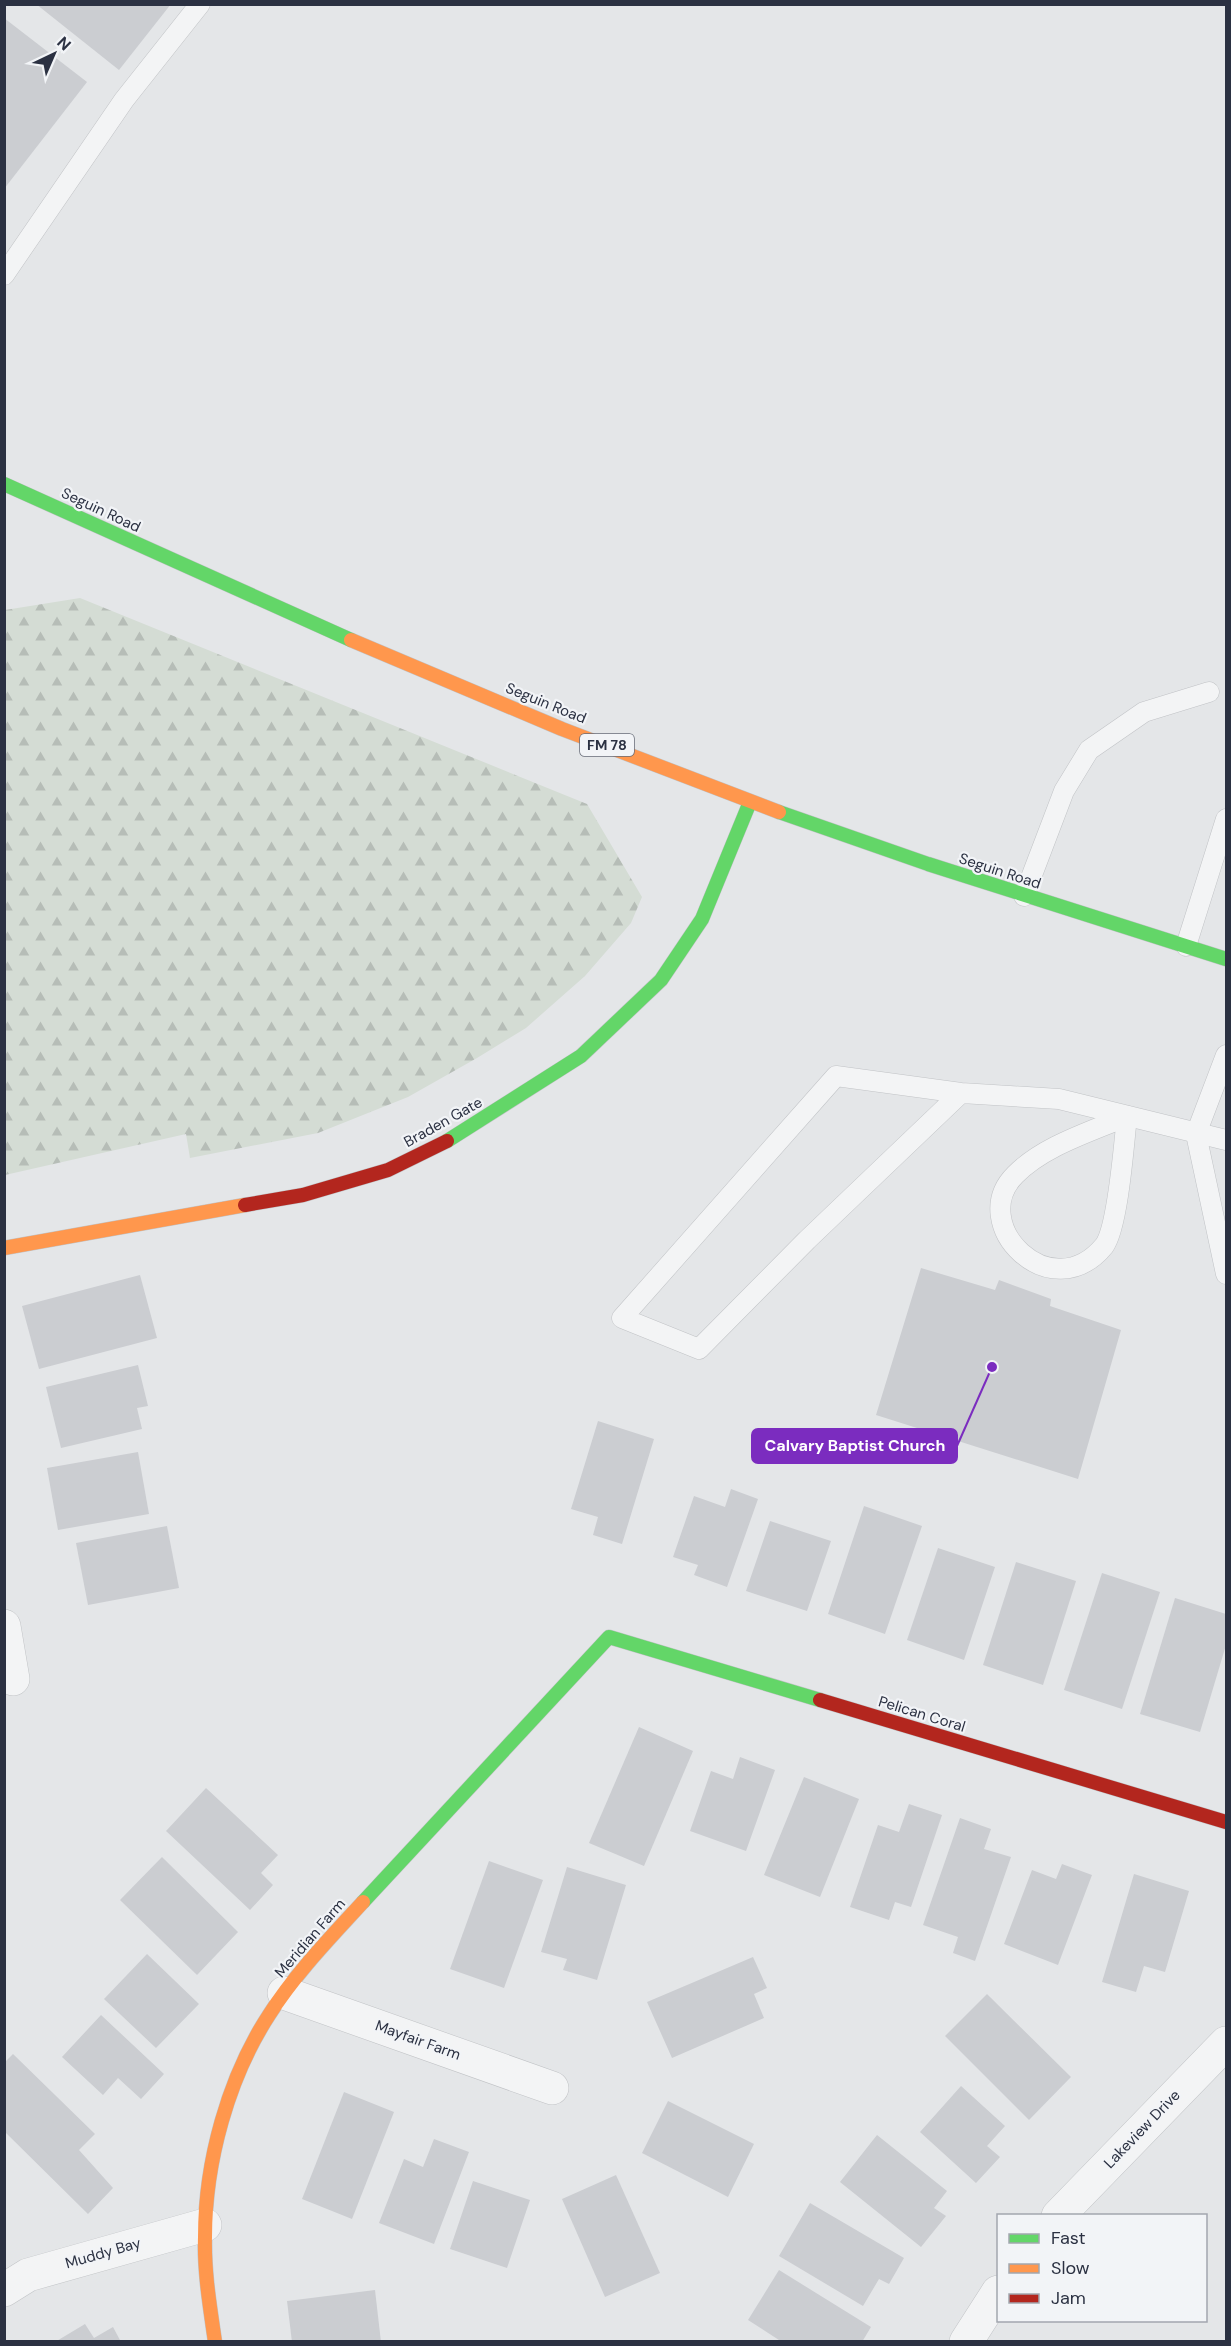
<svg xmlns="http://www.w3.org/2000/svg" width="1231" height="2346" font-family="'DM Sans',sans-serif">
  <defs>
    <pattern id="forest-firs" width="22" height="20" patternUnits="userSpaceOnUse" patternTransform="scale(1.5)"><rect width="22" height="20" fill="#d4dcd4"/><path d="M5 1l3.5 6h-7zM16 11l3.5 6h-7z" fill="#b6bdb7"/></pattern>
  </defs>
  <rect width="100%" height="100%" fill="#e4e6e8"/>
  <polygon fill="url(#forest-firs)" points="80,598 587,804 642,897 631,923 585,976 526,1028 477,1058 408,1097 318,1133 190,1158 186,1134 5,1175 5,610"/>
  <g fill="#cbcdd1">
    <polygon points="36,4 171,4 119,70"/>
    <polygon points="4,18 87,82 4,189"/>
    <polygon points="921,1268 995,1290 999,1280 1051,1299 1050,1306 1121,1330 1078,1479 876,1415"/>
    <polygon points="140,1275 157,1338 39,1369 22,1306"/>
    <polygon points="138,1365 148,1406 137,1408 142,1429 61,1448 46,1387"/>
    <polygon points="598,1421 654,1439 622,1544 593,1535 598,1517 571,1509"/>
    <polygon points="138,1452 149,1514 58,1530 47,1468"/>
    <polygon points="731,1489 758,1499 727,1587 694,1575 698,1565 673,1557 694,1496 725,1507"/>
    <polygon points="864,1506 922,1526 885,1634 828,1614"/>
    <polygon points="770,1521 831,1541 807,1611 746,1591"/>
    <polygon points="167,1526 179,1588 88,1605 76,1543"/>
    <polygon points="938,1548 995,1567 964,1660 907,1640"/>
    <polygon points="1016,1562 1076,1581 1043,1685 983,1665"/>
    <polygon points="1102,1573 1160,1592 1122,1709 1064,1690"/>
    <polygon points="1175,1598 1226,1614 1226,1645 1200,1732 1140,1714"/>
    <polygon points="639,1727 693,1751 644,1866 589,1843"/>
    <polygon points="740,1757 775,1770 746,1851 690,1831 711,1771 733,1779"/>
    <polygon points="804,1777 859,1799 820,1897 764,1875"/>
    <polygon points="206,1788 278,1855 261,1873 273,1885 250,1910 166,1831"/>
    <polygon points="909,1804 942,1815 911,1907 895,1902 889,1920 850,1907 878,1825 899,1832"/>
    <polygon points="960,1818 991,1829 984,1849 1011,1857 975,1961 953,1953 958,1937 923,1925"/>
    <polygon points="162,1857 238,1932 197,1975 120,1900"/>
    <polygon points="489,1861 543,1880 504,1988 450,1969"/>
    <polygon points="1062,1864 1092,1875 1058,1965 1004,1944 1032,1870 1056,1879"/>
    <polygon points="567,1867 626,1885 597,1980 563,1970 567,1959 541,1952"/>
    <polygon points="1134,1874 1189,1891 1165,1972 1144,1966 1136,1992 1102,1982"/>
    <polygon points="147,1954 199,2004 156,2048 104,1999"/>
    <polygon points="753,1957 767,1988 754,1994 764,2018 672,2058 647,2002"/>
    <polygon points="987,1994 1071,2077 1029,2120 945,2036"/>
    <polygon points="101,2015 164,2074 141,2099 118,2078 103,2095 62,2057"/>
    <polygon points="13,2054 95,2134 79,2150 113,2188 88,2214 4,2131 4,2063"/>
    <polygon points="961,2086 1005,2126 987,2146 1000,2157 976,2183 920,2132"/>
    <polygon points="344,2092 394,2112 352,2219 302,2199"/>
    <polygon points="668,2101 754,2144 728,2197 642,2153"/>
    <polygon points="877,2135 947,2191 934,2208 946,2216 921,2247 840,2182"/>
    <polygon points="434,2139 469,2152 434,2244 379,2223 404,2159 423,2167"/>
    <polygon points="616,2175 660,2273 605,2297 562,2199"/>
    <polygon points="473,2181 530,2200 507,2268 450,2249"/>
    <polygon points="810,2203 904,2258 889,2284 879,2279 863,2306 779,2256"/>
    <polygon points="779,2270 871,2327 862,2342 782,2342 748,2320"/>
    <polygon points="375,2290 381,2342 292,2342 287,2301"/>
    <polygon points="85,2324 94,2338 113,2327 121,2342 55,2342"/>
  </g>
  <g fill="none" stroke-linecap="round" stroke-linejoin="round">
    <defs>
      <g id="lane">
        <polyline points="4,275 124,100 200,4"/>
        <polyline points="1024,896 1064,791 1089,750 1144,712 1209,692"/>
        <polyline points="1186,946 1226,819"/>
        <polyline points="1226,1055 1196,1134 1226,1274"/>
        <polyline points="961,1093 807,1240 699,1349 622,1318 836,1076 961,1093 1059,1099 1226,1140"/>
        <path d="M1127 1116C1124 1143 1118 1228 1104 1246 1051 1310 966 1224 1015 1175 1043 1146 1090 1132 1127 1116Z"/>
      </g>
      <g id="street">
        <polyline points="4,1626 13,1679"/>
        <polyline points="284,1993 552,2088"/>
        <polyline points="1058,2216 1226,2043"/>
        <polyline points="4,2290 28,2275 205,2225"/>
        <polyline points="966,2342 998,2292"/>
      </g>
      <g id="fast">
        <polyline points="4,484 351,640"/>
        <polyline points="779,812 928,864 1226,959"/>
        <polyline points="447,1141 581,1056 661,980 702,919 750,802"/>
        <polyline points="363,1902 609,1637 820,1700"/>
      </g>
      <g id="slow">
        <polyline points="351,640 562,729 779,812"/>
        <polyline points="4,1248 245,1205"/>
        <path d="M215 2342C210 2307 204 2272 205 2237 205 2162 228 2078 269 2015 295 1974 330 1938 363 1902"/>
      </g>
      <g id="jam">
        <polyline points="245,1205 303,1195 388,1170 447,1141"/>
        <polyline points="820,1700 1226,1822"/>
      </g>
    </defs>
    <use href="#lane" stroke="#c1c3c6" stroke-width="21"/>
    <use href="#street" stroke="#c1c3c6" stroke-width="34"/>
    <use href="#fast" stroke="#c1c3c6" stroke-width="15"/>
    <use href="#slow" stroke="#c1c3c6" stroke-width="15"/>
    <use href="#jam" stroke="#c1c3c6" stroke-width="15"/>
    <use href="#lane" stroke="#f3f4f5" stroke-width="20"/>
    <use href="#street" stroke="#f3f4f5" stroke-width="33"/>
    <use href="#fast" stroke="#63d668" stroke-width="14"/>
    <use href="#slow" stroke="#ff974d" stroke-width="14"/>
    <use href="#jam" stroke="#b3261e" stroke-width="14"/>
  </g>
  <g text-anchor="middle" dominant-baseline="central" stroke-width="4.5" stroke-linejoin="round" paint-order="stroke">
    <rect fill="#f2f4f7" stroke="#676c78" stroke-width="1.5" x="580" y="734" width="54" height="22" rx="4.5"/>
    <g font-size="14" font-weight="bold" fill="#2b3142">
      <text x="607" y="745">FM 78</text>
    </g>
    <g font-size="15" fill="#2b3142" stroke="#f2f4f7">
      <text transform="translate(101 510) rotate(25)">Seguin Road</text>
      <text transform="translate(546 703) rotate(22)">Seguin Road</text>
      <text transform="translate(1000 871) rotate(18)">Seguin Road</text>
      <text transform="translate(443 1122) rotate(-29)">Braden Gate</text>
      <text transform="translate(922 1714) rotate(17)">Pelican Coral</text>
      <text transform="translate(310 1938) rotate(-49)">Meridian Farm</text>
      <text transform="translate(418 2040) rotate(20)">Mayfair Farm</text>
      <text transform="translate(1142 2129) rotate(-46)">Lakeview Drive</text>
      <text transform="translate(103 2253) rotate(-16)">Muddy Bay</text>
    </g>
  </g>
  <path fill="none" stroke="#7b2cbf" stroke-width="2" d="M992 1367L957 1446"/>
  <circle fill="#7b2cbf" stroke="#f2f4f7" stroke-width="2" cx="992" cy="1367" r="6"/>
  <rect fill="#7b2cbf" stroke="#7b2cbf" stroke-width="2" x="752" y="1429" width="205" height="34" rx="6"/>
  <g font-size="16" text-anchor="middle" font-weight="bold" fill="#fff">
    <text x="855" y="1451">Calvary Baptist Church</text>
  </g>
  <rect width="1231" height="2346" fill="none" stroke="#2b3142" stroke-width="12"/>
  <rect x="997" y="2214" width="210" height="108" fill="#f2f4f7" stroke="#a2a6af" stroke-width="1.5"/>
  <rect x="1009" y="2234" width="30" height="9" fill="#63d668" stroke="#a2a6af" stroke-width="1.5"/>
  <text x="1051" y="2244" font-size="18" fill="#2b3142">Fast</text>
  <rect x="1009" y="2264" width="30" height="9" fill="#ff974d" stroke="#a2a6af" stroke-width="1.5"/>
  <text x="1051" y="2274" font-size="18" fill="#2b3142">Slow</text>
  <rect x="1009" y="2294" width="30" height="9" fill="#b3261e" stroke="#a2a6af" stroke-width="1.5"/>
  <text x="1051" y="2304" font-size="18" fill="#2b3142">Jam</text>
  <g transform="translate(54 54) rotate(44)" stroke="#f2f4f7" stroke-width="4.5" paint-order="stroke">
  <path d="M0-4.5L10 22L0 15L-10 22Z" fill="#2b3142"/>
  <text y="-9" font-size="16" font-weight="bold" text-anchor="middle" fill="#2b3142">N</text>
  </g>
</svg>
